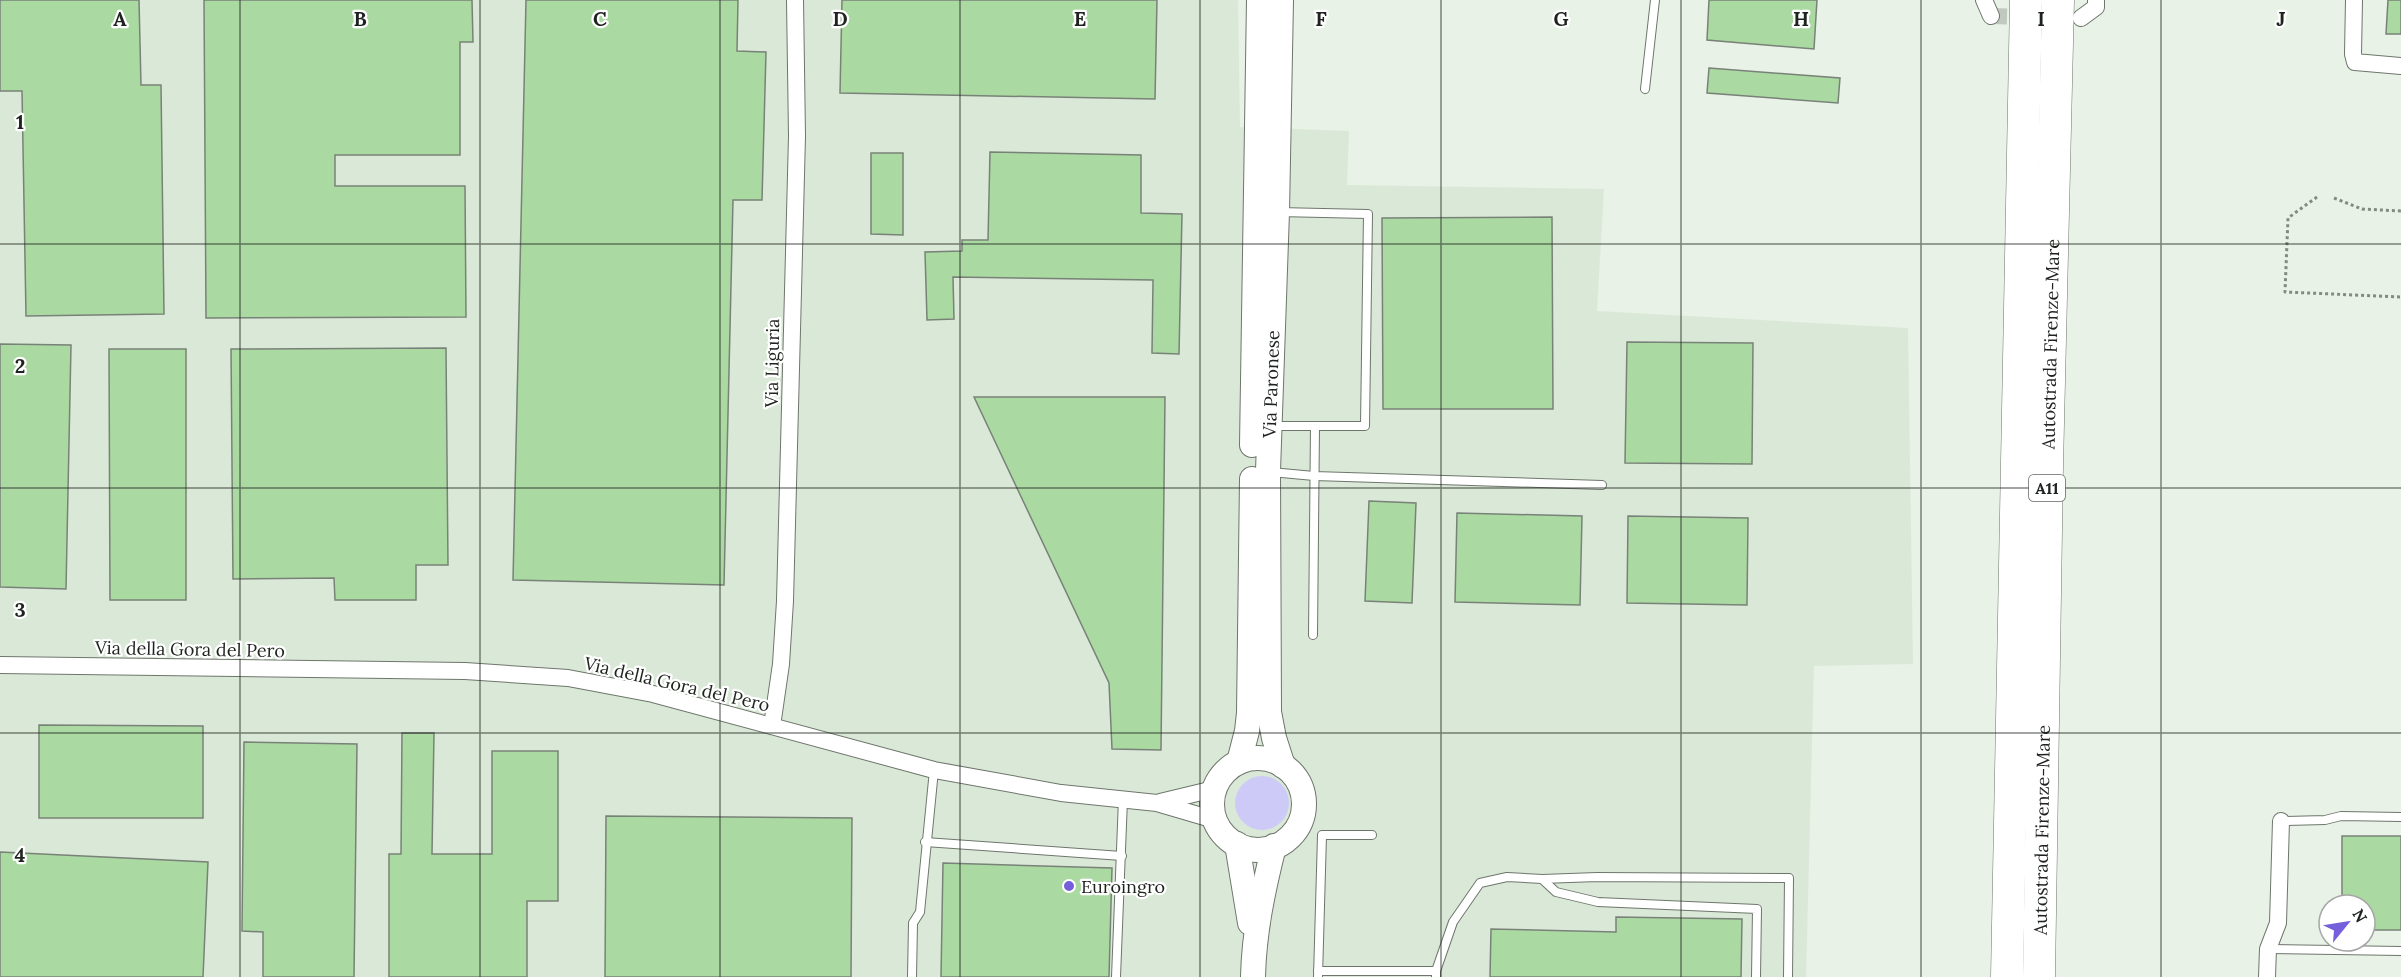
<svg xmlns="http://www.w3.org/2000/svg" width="2401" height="977" font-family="Lora,serif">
  <rect width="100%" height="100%" fill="#e8f2e6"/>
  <polygon fill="#dae9d7" points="0,0 1238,0 1240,127 1349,131 1347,185 1604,189 1597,311 1908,328 1913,664 1814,666 1806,977 0,977"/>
  <circle fill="#cdcaf8" cx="1262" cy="803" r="27"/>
  <g fill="#abd9a2" stroke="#798278" stroke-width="1.5">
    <polygon points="0,0 139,0 141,85 161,85 164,314 26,316 22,91 0,91"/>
    <polygon points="204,0 472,0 473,42 460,42 460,155 335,155 335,186 465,186 466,317 206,318"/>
    <polygon points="526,0 738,0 737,51 766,52 762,200 733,200 724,585 513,580"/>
    <polygon points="842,0 1157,0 1155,99 840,93"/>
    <polygon points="1709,0 1817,0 1814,49 1707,40"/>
    <polygon points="2388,0 2401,0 2401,34 2386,34"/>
    <polygon points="1709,68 1840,78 1838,103 1707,93"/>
    <polygon points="990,152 1141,155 1141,213 1182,214 1179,354 1152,353 1153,280 953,277 954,319 927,320 925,252 962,251 962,240 988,240"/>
    <polygon points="871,153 903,153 903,235 871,234"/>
    <polygon points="1552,217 1553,409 1383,409 1382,218"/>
    <polygon points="1627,342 1753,343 1752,464 1625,463"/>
    <polygon points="0,344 71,345 66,589 0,587"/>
    <polygon points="446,348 448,565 416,565 416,600 335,600 334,578 233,579 231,349"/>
    <polygon points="109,349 186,349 186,600 110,600"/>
    <polygon points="974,397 1165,397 1161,750 1112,749 1109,683"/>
    <polygon points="1369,501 1416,503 1412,603 1365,601"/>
    <polygon points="1457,513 1582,516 1580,605 1455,602"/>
    <polygon points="1628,516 1748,518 1747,605 1627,603"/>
    <polygon points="39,725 203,726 203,818 39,818"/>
    <polygon points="402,733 434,733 432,854 492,854 492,751 558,751 558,901 527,901 527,977 389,977 389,854 401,854"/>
    <polygon points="244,742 357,744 354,977 263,977 263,932 242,931"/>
    <polygon points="606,816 852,818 851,977 605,977"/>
    <polygon points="2342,836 2401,836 2401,930 2365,930 2365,905 2342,905"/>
    <polygon points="0,852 208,862 203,977 0,977"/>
    <polygon points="943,863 1112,868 1109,977 941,977"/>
    <polygon points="1616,917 1742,919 1741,977 1490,977 1491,929 1616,932"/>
  </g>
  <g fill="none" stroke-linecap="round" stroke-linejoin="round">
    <polyline stroke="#c0c9be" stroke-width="16" stroke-dasharray="16 8" stroke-linecap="butt" points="1991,16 2032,17"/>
    <defs>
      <g id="lane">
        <polyline points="1645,89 1655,0"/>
        <polyline points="1272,426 1365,426 1368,214 1278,212"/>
        <polyline points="1271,472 1314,476 1602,485"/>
        <polyline points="1313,635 1315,426"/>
        <polyline points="2281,821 2325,820 2341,816 2401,817"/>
        <polyline points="925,842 1122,856"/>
        <polyline points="1542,879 1597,877 1789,878 1788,977"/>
        <polyline points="2268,949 2401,951"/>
        <polyline points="1318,971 1436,971"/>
        <polyline points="912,977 913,923 920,912 934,770"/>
        <polyline points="1116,977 1123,799"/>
        <polyline points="1318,977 1322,835 1372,835"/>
        <polyline points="1436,977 1436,971 1453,922 1480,883 1507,877 1542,879 1556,892 1598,902 1757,909 1756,977"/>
      </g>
      <g id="street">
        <polyline points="1984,0 1991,16"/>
        <polyline points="2354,0 2353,54 2355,62 2401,66"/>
        <polyline points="2081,18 2096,7 2096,0"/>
        <polyline points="0,665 465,671 568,678 653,694 934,770 1061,793 1157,803 1215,820"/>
        <polyline points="772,726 781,664 785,601 797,136 795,0"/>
        <polyline points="1160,802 1214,789"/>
        <polyline points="2267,977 2268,949 2278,923 2281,821"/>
      </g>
      <g id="secondary">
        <polyline points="1281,0 1277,212 1268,471 1269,712 1274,738 1283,766"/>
        <polyline points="1252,445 1259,0"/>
        <circle cx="1258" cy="804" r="46"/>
        <polyline points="1239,762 1247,731 1249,713 1252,479"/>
        <polyline points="1237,844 1250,923"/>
        <path d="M1253 977C1254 932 1263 890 1274 846"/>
      </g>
      <g id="highway">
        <polyline points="2007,977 2026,0"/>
        <path id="s1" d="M2039 977 2047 466 2058 0"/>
      </g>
    </defs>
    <use href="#lane" stroke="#6e766c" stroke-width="10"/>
    <use href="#street" stroke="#6e766c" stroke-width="18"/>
    <use href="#secondary" stroke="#6e766c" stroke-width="26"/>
    <use href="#highway" stroke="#6e766c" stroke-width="33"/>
    <g stroke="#838a82" stroke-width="3" stroke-dasharray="3 3" stroke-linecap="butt">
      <polyline points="2317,197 2288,218 2285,292 2401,297"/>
      <polyline points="2334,198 2362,209 2401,211"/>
    </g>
    <use href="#lane" stroke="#fff" stroke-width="8"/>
    <use href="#street" stroke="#fff" stroke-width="16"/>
    <use href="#secondary" stroke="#fff" stroke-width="24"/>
    <use href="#highway" stroke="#fff" stroke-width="32"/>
  </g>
  <path fill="none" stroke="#1f231f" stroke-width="1.5" stroke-opacity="0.55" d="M240 0V977M480 0V977M720 0V977M960 0V977M1200 0V977M1441 0V977M1681 0V977M1921 0V977M2161 0V977M0 244H2401M0 488H2401M0 733H2401"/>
  <circle fill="#765fda" stroke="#fff" stroke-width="2" cx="1069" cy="886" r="6"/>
  <g text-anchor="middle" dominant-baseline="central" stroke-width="4.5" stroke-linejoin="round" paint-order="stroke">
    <rect fill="#fff" stroke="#626562" stroke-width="1.5" x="2029" y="475" width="36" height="26" rx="4.5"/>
    <g font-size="16" font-weight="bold" fill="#1f231f">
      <text x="2047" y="488">A11</text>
    </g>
    <g font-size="18" fill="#1f231f" stroke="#fff">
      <text stroke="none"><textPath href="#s1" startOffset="633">Autostrada Firenze-Mare</textPath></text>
      <text transform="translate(772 363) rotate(-89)">Via Liguria</text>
      <text transform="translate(1271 384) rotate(-88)">Via Paronese</text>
      <text transform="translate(190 649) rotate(1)">Via della Gora del Pero</text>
      <text transform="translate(677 684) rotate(13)">Via della Gora del Pero</text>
      <text stroke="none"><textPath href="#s1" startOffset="147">Autostrada Firenze-Mare</textPath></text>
    </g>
    <g font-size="18" fill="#1f231f" stroke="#fff" text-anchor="start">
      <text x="1081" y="886">Euroingro</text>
    </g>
  </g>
  <g font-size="20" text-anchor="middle" font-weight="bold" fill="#1f231f" stroke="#fff" stroke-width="4.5" stroke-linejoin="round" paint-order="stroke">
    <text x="120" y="26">A</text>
    <text x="360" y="26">B</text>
    <text x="600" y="26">C</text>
    <text x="840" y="26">D</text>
    <text x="1080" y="26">E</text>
    <text x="1321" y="26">F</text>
    <text x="1561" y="26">G</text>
    <text x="1801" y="26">H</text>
    <text x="2041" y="26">I</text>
    <text x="2281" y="26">J</text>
    <text x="20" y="129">1</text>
    <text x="20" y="373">2</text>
    <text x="20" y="617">3</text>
    <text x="20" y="862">4</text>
  </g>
  <g transform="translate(2347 923) rotate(60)"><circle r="28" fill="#ffffff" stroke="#a5a7a5" stroke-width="1.5"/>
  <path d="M0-4.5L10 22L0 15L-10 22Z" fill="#765fda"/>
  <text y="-9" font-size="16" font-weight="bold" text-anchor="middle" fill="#1f231f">N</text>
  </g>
</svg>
